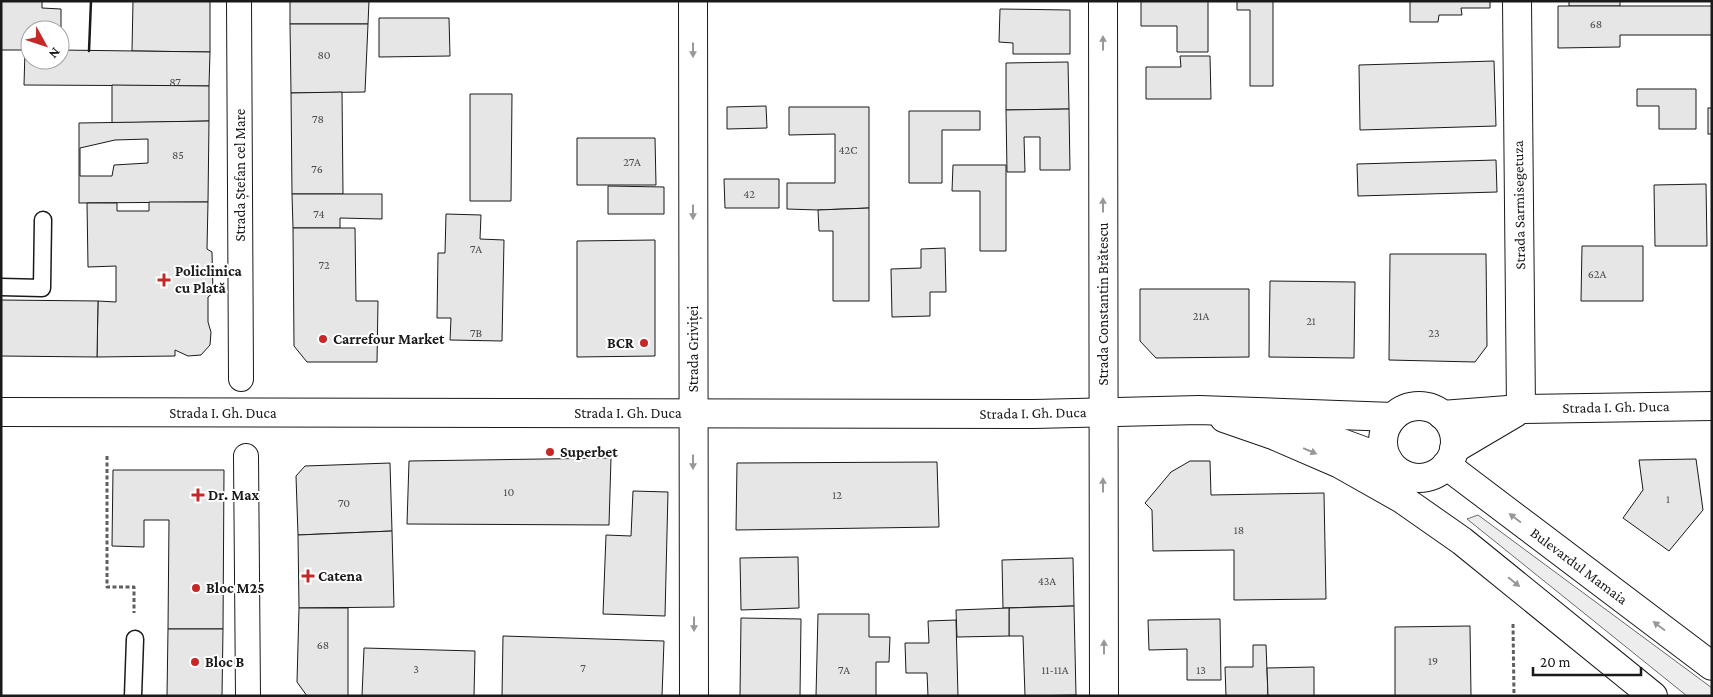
<svg xmlns="http://www.w3.org/2000/svg" width="1713" height="697" font-family="'Crimson Pro',serif">
  <rect width="100%" height="100%" fill="#fff"/>
  <polygon fill="#ededed" stroke="#6a6a6a" points="1478,515 1712,688 1712,696 1687,696 1467,519"/>
  <g fill="#e6e6e6" stroke="#1a1a1a" fill-rule="evenodd">
    <polygon points="1,1 42,1 42,8 61,9 61,50 60,30 30,30 30,50 1,50"/>
    <polygon points="133,1 210,1 210,52 132,51"/>
    <polygon points="290,1 369,1 368,24 290,24"/>
    <polygon points="1141,1 1208,1 1208,52 1177,52 1177,26 1141,26"/>
    <polygon points="1237,1 1273,1 1273,86 1250,86 1250,10 1237,10"/>
    <polygon points="1410,1 1490,1 1490,8 1461,8 1462,15 1439,15 1438,22 1410,22"/>
    <rect x="1569" y="1" width="51" height="5"/>
    <polygon points="1558,6 1712,6 1712,35 1620,35 1620,47 1558,48"/>
    <polygon points="1000,9 1070,10 1070,54 1013,54 1013,43 999,42"/>
    <polygon points="379,18 449,18 450,56 379,57"/>
    <polygon points="290,24 368,24 365,92 291,93"/>
    <polygon points="25,50 30,50 30,60 60,60 60,50 210,52 209,86 24,85"/>
    <polygon points="1180,56 1210,56 1211,99 1146,99 1146,67 1181,67"/>
    <polygon points="1494,61 1496,126 1360,130 1359,65"/>
    <polygon points="1068,62 1069,109 1006,110 1006,63"/>
    <polygon points="112,85 209,86 209,121 112,123"/>
    <polygon points="1637,89 1696,89 1696,129 1659,129 1659,106 1637,106"/>
    <polygon points="342,92 343,194 292,194 291,93"/>
    <polygon points="470,94 512,94 511,201 470,201"/>
    <polygon points="766,106 767,128 727,129 727,107"/>
    <polygon points="789,107 869,107 869,208 818,210 787,209 787,183 835,183 835,134 789,135"/>
    <rect x="1708" y="108" width="4" height="26"/>
    <polygon points="1069,109 1070,170 1040,170 1040,137 1024,137 1025,172 1007,172 1006,110"/>
    <polygon points="909,111 980,111 980,130 942,130 942,183 909,183"/>
    <path d="M209 121 208 202 79 203V123ZM148 139V163L114 165 112 176H80V148L115 140Z"/>
    <polygon points="577,138 655,138 656,185 577,185"/>
    <polygon points="1496,160 1497,192 1358,196 1357,164"/>
    <polygon points="953,165 1006,165 1006,251 980,251 980,191 952,191"/>
    <polygon points="724,179 779,179 779,208 725,208"/>
    <polygon points="1706,184 1707,246 1655,246 1654,185"/>
    <polygon points="608,186 664,187 664,214 608,214"/>
    <polygon points="292,194 382,194 382,219 340,218 340,228 293,228"/>
    <polygon points="149,202 208,202 207,249 212,252 213,293 208,297 208,322 211,332 210,345 201,355 188,356 175,350 175,356 97,357 98,301 116,302 116,266 88,267 87,203 117,203 117,211 149,211"/>
    <polygon points="869,208 869,301 833,301 833,231 819,231 818,210"/>
    <polygon points="446,214 481,215 480,239 504,240 502,341 450,340 451,318 437,318 438,253 445,253"/>
    <polygon points="293,228 355,228 356,301 378,301 377,362 307,362 294,346"/>
    <polygon points="655,240 655,356 577,357 577,241"/>
    <polygon points="1582,246 1643,246 1643,301 1581,301"/>
    <polygon points="945,248 946,292 930,292 930,316 892,317 891,269 921,268 921,249"/>
    <polygon points="1390,254 1486,254 1487,346 1475,362 1389,360"/>
    <polygon points="1270,281 1355,282 1354,358 1269,357"/>
    <polygon points="1140,289 1249,289 1249,357 1156,358 1140,341"/>
    <polygon points="1,300 98,301 97,357 1,356"/>
    <polygon points="611,458 609,525 407,524 409,461"/>
    <polygon points="1696,459 1703,510 1669,551 1623,518 1643,490 1639,460"/>
    <polygon points="1190,461 1210,461 1211,495 1324,493 1326,599 1234,600 1234,550 1153,551 1152,510 1145,503 1171,472"/>
    <polygon points="937,462 939,527 736,530 737,463"/>
    <polygon points="390,463 392,531 298,535 296,476 305,466"/>
    <polygon points="113,470 224,470 223,629 168,629 169,520 144,520 144,547 112,546"/>
    <polygon points="633,491 668,492 665,616 603,614 606,535 631,536"/>
    <polygon points="392,531 394,607 299,608 298,535"/>
    <polygon points="798,557 799,608 741,610 740,558"/>
    <polygon points="1073,558 1074,606 1003,608 1002,560"/>
    <polygon points="1074,606 1076,695 1025,696 1023,636 1009,636 1009,608"/>
    <polygon points="299,608 348,608 348,696 307,696 297,682"/>
    <polygon points="1009,608 1009,636 957,637 956,610"/>
    <polygon points="818,614 869,614 869,637 890,637 889,662 876,662 876,696 816,696"/>
    <polygon points="741,618 801,619 800,696 740,696"/>
    <polygon points="1220,619 1221,680 1187,680 1187,649 1149,650 1148,620"/>
    <polygon points="956,620 958,696 928,696 927,673 906,673 905,643 929,643 928,621"/>
    <polygon points="1470,626 1471,696 1395,696 1395,627"/>
    <polygon points="168,629 223,629 222,696 167,696"/>
    <polygon points="503,636 664,641 662,696 502,696"/>
    <polygon points="1253,645 1266,645 1268,696 1226,696 1225,667 1253,667"/>
    <polygon points="364,648 475,651 474,696 362,696"/>
    <polygon points="1314,667 1314,696 1268,696 1267,668"/>
  </g>
  <g fill="none" stroke-linecap="round" stroke-linejoin="round">
    <defs>
      <g id="service">
        <polyline points="1,287 42,288 43,220"/>
        <polyline points="133,696 135,639"/>
      </g>
      <g id="pedestrian">
        <polyline points="239,1 241,379"/>
        <polyline points="246,456 248,696"/>
      </g>
      <g id="minor">
        <polyline points="693,1 694,696"/>
        <polyline points="1103,1 1104,696"/>
        <polyline points="1517,1 1521,409"/>
      </g>
      <g id="secondary">
        <circle cx="1419" cy="442" r="36"/>
        <polyline points="1,412 1034,414 1199,410 1393,417"/>
        <polyline points="1442,415 1521,409 1712,406"/>
        <polyline points="1224,418 1273,435 1340,464 1402,499 1462,541 1653,696"/>
        <polyline points="1298,427 1388,460"/>
        <polyline points="1454,449 1515,413"/>
        <polyline points="1446,465 1712,666"/>
      </g>
    </defs>
    <use href="#service" stroke="#1a1a1a" stroke-width="19"/>
    <use href="#pedestrian" stroke="#1a1a1a" stroke-width="26"/>
    <use href="#minor" stroke="#1a1a1a" stroke-width="30"/>
    <use href="#secondary" stroke="#1a1a1a" stroke-width="30"/>
    <g stroke="#5f5f5f" stroke-width="3" stroke-dasharray="4 2.5" stroke-linecap="butt">
      <polyline points="107,456 107,587 134,587 134,613"/>
      <polyline points="1513,624 1514,696"/>
    </g>
    <use href="#service" stroke="#fff" stroke-width="16"/>
    <use href="#pedestrian" stroke="#fff" stroke-width="24"/>
    <use href="#minor" stroke="#fff" stroke-width="28"/>
    <use href="#secondary" stroke="#fff" stroke-width="28"/>
    <polyline stroke="#1a1a1a" stroke-width="2.5" points="89,51 91,1"/>
  </g>
  <defs><path id="oneway-solid" d="M-6-.8H1V-3.2L6.5 0L1 3.2V.8H-6Z" transform="scale(1.25)"/></defs>
  <g fill="#989898">
    <use href="#oneway-solid" transform="translate(1103 43) rotate(-90)"/>
    <use href="#oneway-solid" transform="translate(693 50) rotate(90)"/>
    <use href="#oneway-solid" transform="translate(1103 205) rotate(-90)"/>
    <use href="#oneway-solid" transform="translate(693 212) rotate(90)"/>
    <use href="#oneway-solid" transform="translate(1310 451) rotate(23)"/>
    <use href="#oneway-solid" transform="translate(693 462) rotate(90)"/>
    <use href="#oneway-solid" transform="translate(1103 485) rotate(-90)"/>
    <use href="#oneway-solid" transform="translate(1515 518) rotate(-143)"/>
    <use href="#oneway-solid" transform="translate(1514 582) rotate(39)"/>
    <use href="#oneway-solid" transform="translate(694 624) rotate(90)"/>
    <use href="#oneway-solid" transform="translate(1659 626) rotate(-143)"/>
    <use href="#oneway-solid" transform="translate(1104 647) rotate(-90)"/>
  </g>
  <g fill="#c62828" stroke="#fff" stroke-width="2">
    <path d="M161.5 272.5h5v5h5v5h-5v5h-5v-5h-5v-5h5z"/>
    <circle cx="323" cy="339" r="5"/>
    <circle cx="644" cy="343" r="5"/>
    <circle cx="550" cy="452" r="5"/>
    <path d="M195.5 487.5h5v5h5v5h-5v5h-5v-5h-5v-5h5z"/>
    <path d="M305.5 568.5h5v5h5v5h-5v5h-5v-5h-5v-5h5z"/>
    <circle cx="196" cy="588" r="5"/>
    <circle cx="195" cy="662" r="5"/>
  </g>
  <g text-anchor="middle" dominant-baseline="central" stroke-width="4" stroke-linejoin="round" paint-order="stroke">
    <g font-size="12" fill="#4d4d4d">
      <text x="1596" y="24">68</text>
      <text x="324" y="55">80</text>
      <text x="175" y="82">87</text>
      <text x="318" y="119">78</text>
      <text x="848" y="150">42C</text>
      <text x="178" y="155">85</text>
      <text x="632" y="162">27A</text>
      <text x="317" y="169">76</text>
      <text x="749" y="194">42</text>
      <text x="319" y="214">74</text>
      <text x="476" y="249">7A</text>
      <text x="324" y="265">72</text>
      <text x="1597" y="274">62A</text>
      <text x="1201" y="316">21A</text>
      <text x="1311" y="321">21</text>
      <text x="476" y="333">7B</text>
      <text x="1434" y="333">23</text>
      <text x="509" y="492">10</text>
      <text x="837" y="495">12</text>
      <text x="1668" y="499">1</text>
      <text x="344" y="503">70</text>
      <text x="1239" y="530">18</text>
      <text x="1047" y="581">43A</text>
      <text x="323" y="645">68</text>
      <text x="1433" y="661">19</text>
      <text x="583" y="668">7</text>
      <text x="416" y="669">3</text>
      <text x="844" y="670">7A</text>
      <text x="1055" y="670">11-11A</text>
      <text x="1201" y="670">13</text>
    </g>
    <g font-size="15" fill="#1a1a1a" stroke="#fff">
      <text transform="translate(240 175) rotate(-90)">Strada Ștefan cel Mare</text>
      <text transform="translate(1519 205) rotate(-91)">Strada Sarmisegetuza</text>
      <text transform="translate(1103 304) rotate(-90)">Strada Constantin Brătescu</text>
      <text transform="translate(693 349) rotate(-90)">Strada Griviței</text>
      <text transform="translate(1616 407) rotate(-1)">Strada I. Gh. Duca</text>
      <text x="223" y="413">Strada I. Gh. Duca</text>
      <text x="628" y="413">Strada I. Gh. Duca</text>
      <text transform="translate(1033 413) rotate(-1)">Strada I. Gh. Duca</text>
      <text transform="translate(1579 566) rotate(37)">Bulevardul Mamaia</text>
    </g>
    <g font-size="15" font-weight="bold" fill="#1a1a1a" stroke="#fff" text-anchor="start">
      <text x="175" y="271">Policlinica<tspan x="175" dy="17">cu Plată</tspan></text>
      <text x="333" y="339">Carrefour Market</text>
      <text x="634" y="343" text-anchor="end">BCR</text>
      <text x="560" y="452">Superbet</text>
      <text x="208" y="495">Dr. Max</text>
      <text x="318" y="576">Catena</text>
      <text x="206" y="588">Bloc M25</text>
      <text x="205" y="662">Bloc B</text>
    </g>
  </g>
  <rect width="1713" height="697" fill="none" stroke="#1a1a1a" stroke-width="5"/>
  <g transform="translate(45 45) rotate(130)"><circle r="24" fill="#ffffff" stroke="#a3a3a3"/>
  <path d="M0-4L9 19L0 12L-9 19Z" fill="#c62828"/>
  <text y="-8" font-size="14" font-weight="bold" text-anchor="middle" fill="#1a1a1a">N</text>
  </g>
  <path d="M1533 667v8h108v-8" fill="none" stroke="#1a1a1a" stroke-width="2.5"/>
  <text x="1540" y="667" font-size="15" fill="#1a1a1a" stroke="#ffffff" stroke-width="4" paint-order="stroke">20 m</text>
</svg>
